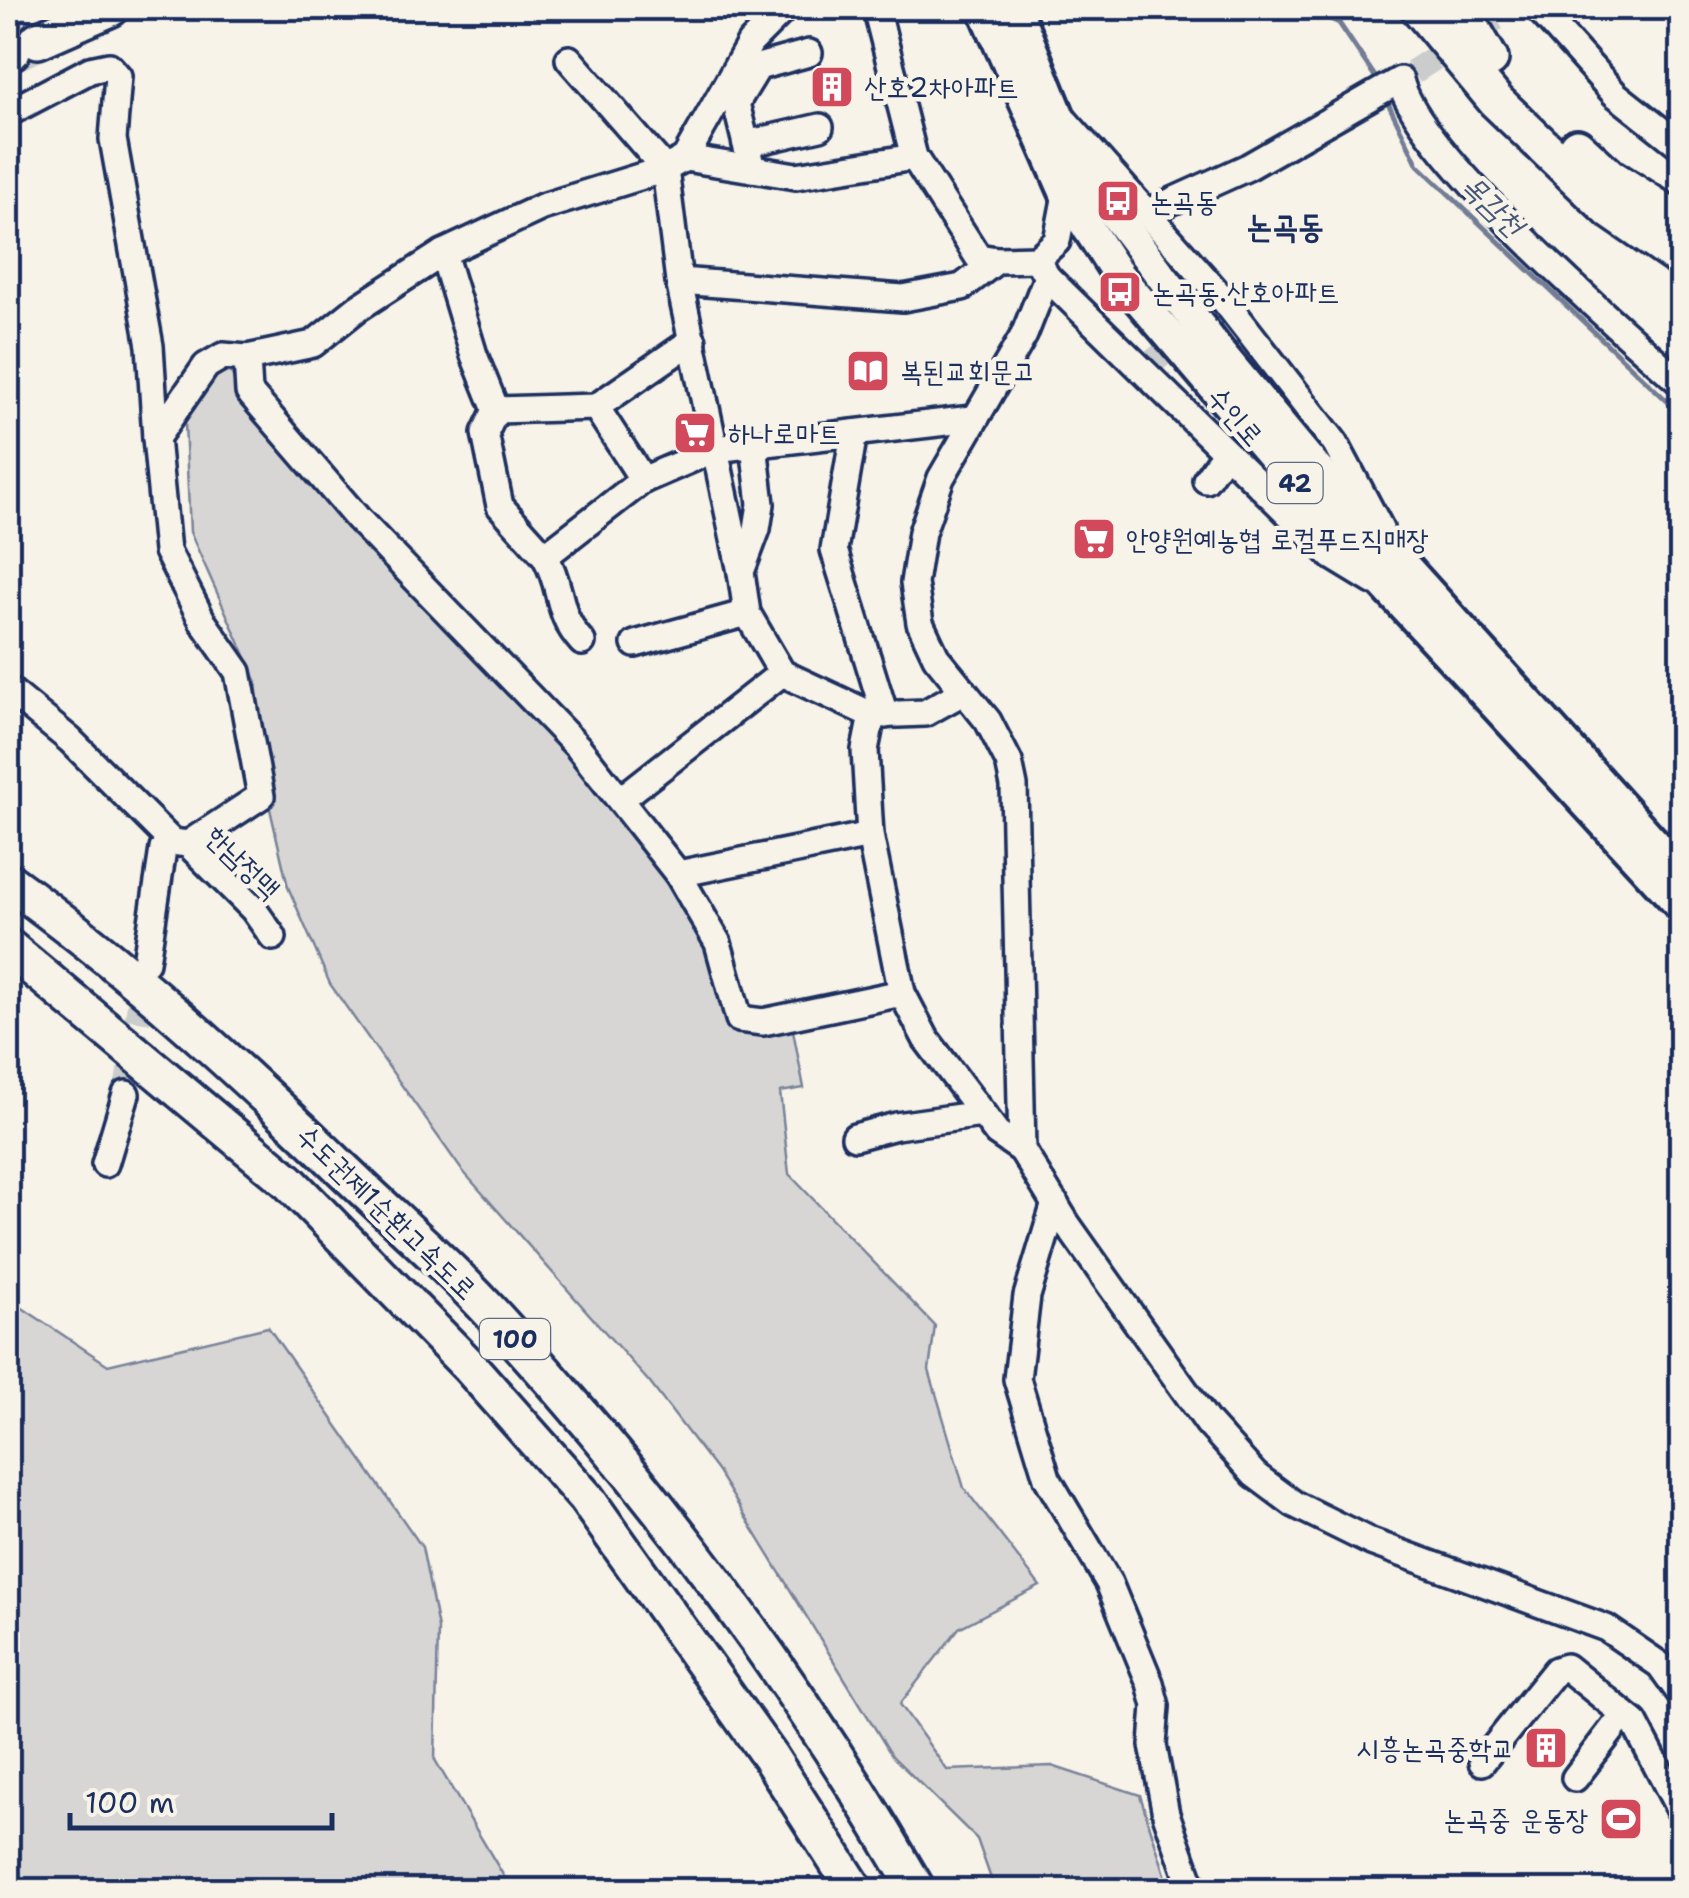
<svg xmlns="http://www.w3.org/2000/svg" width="1689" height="1898" font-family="'Shantell Sans','Poor Story',sans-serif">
  <rect width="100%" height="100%" fill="#f7f3e8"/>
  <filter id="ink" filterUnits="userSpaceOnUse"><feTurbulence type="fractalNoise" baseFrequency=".01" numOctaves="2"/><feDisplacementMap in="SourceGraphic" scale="20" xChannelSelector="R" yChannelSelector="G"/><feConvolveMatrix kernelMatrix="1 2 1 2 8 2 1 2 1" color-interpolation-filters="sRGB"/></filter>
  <g filter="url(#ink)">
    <g fill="#d7d6d4" stroke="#798299" stroke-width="2.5">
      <polygon points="220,368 232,374 243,402 577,758 675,887 707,942 731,1032 792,1025 804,1088 780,1092 789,1174 935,1326 929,1370 964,1488 1040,1586 959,1628 900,1704 947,1770 1052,1766 1140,1795 1170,1890 995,1890 977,1839 892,1756 718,1472 650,1383 461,1169 330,984 288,887 265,787 256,680 190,532 185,423 209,377"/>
      <polygon points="8,1270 12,1301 108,1365 268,1327 422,1547 438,1628 435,1760 512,1890 8,1890"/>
    </g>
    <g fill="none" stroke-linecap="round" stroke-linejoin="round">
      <g stroke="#727c95" stroke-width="5">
        <polyline points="1306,8 1339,23 1380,84"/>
        <polyline points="1386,99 1418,165 1682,415"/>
      </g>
      <g stroke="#cbcccc" stroke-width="25" stroke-dasharray="25 12" stroke-linecap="butt">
        <polyline points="8,8 38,75"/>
        <polyline points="1413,72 1512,8"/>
        <polyline points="1153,362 1215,309"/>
        <polyline points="126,1094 144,975"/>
      </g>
      <defs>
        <g id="minor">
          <polyline points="876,8 914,157 978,257 997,260"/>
          <polyline points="1538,8 1615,94 1682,147"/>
          <polyline points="569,59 665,169 679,281 741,572"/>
          <polyline points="8,113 90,70 109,66 118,76 113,139 150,346 156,438 206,366 223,356 247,358 313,344 358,308 443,253 542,207 665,169 685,158 750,43 785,8"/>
          <polyline points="1066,122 1224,300 1335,443 1380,528"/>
          <polyline points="746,144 820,127"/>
          <polyline points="685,158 796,176 914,157"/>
          <polyline points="752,169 736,103 758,67 809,53"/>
          <path d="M1146 213 1248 167 1400 80C1418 153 1618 328 1682 384"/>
          <polyline points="443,253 474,355 496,410 596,407 693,340"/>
          <polyline points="1047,277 1332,556 1373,581"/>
          <polyline points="679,281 903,298 962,287 997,260 1037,259"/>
          <polyline points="247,358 249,392 358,519 578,747 678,874 718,943 739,1019 763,1022 902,993"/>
          <polyline points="596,407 643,480"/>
          <polyline points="496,410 485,433 500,506 545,556 643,480 715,449 972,419"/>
          <polyline points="854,433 834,550 885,715"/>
          <polyline points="156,438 167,551 203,622 238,672 261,796 188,844"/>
          <polyline points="754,445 761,504 757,529 741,572 747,613 782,673 872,715 925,713 961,693"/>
          <polyline points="1206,480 1225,453"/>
          <path d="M545 556C564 590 555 612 582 642"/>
          <polyline points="635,644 747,613"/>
          <polyline points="8,689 70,740 172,842"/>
          <polyline points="872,715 865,750 870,835 902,993 926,1039 997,1133 1022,1150 1067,1224 1208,1423 1255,1475 1294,1504 1371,1542 1606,1628 1660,1665 1682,1696"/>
          <polyline points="620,800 782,673"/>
          <polyline points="678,874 870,835"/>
          <polyline points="146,962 163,849 172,842 188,844 254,910 273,937"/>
          <polyline points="855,1137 896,1126 982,1114"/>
          <polyline points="1022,1150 1014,786 1009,762 988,721 936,657 920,623 914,583 922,532 941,478 1024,335 1047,277 1037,259 1057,241 1066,194"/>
          <polyline points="105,1164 126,1094"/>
          <polyline points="1055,1203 1027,1296 1017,1379 1047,1478 1109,1583 1150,1683 1156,1706 1153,1745 1166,1814 1193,1890"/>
          <polyline points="1482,1762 1556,1670 1566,1667 1624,1714"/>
          <polyline points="1575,1778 1624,1714 1634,1722 1682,1814"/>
        </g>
        <g id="major">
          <polyline points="984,8 1066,194 1119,276 1357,555 1682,907"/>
          <polyline points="1015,8 1072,149 1094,187 1220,353 1314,466 1682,874"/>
        </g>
        <g id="highway">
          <polyline points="1419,8 1496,101 1611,211 1682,260"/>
          <polyline points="1460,8 1490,59"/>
          <polyline points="38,40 111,8"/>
          <polyline points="8,53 12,51"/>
          <polyline points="1577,147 1610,177 1682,223"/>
          <path d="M8 881C126 966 234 1065 339 1166 392 1217 448 1265 497 1319 656 1492 800 1686 917 1890"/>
          <polyline points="8,947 288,1181 470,1367 586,1498 770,1757 855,1890"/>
        </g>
      </defs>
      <use href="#minor" stroke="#1b2f5e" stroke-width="32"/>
      <use href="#major" stroke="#1b2f5e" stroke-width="38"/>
      <use href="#highway" stroke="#1b2f5e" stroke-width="42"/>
      <use href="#minor" stroke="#f7f3e8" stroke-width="25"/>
      <use href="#major" stroke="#f7f3e8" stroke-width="30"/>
      <use href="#highway" stroke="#f7f3e8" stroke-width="35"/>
    </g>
  </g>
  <defs>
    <symbol id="building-square" viewBox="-11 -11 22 22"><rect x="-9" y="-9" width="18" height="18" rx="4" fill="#d1495b" stroke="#f7f3e8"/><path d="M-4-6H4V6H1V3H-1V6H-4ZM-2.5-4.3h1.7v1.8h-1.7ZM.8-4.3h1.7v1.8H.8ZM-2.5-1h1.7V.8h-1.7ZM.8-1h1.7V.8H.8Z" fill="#fff"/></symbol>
    <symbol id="bus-square" viewBox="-11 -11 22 22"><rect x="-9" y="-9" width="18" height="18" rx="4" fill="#d1495b" stroke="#f7f3e8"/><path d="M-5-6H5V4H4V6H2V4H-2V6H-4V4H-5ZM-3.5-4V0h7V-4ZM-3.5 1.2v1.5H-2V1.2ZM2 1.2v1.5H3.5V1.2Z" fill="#fff"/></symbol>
    <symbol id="library-square" viewBox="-11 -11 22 22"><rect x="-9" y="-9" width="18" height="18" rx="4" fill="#d1495b" stroke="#f7f3e8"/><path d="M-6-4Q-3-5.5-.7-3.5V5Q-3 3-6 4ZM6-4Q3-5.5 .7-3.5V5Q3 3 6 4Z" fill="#fff"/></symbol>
    <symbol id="supermarket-square" viewBox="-11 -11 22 22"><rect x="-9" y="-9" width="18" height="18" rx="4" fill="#d1495b" stroke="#f7f3e8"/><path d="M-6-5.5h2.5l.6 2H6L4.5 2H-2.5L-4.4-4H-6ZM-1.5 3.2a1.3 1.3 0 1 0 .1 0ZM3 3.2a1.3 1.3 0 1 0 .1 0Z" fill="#fff"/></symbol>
    <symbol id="stadium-square" viewBox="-11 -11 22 22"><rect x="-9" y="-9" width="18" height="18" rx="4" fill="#d1495b" stroke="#f7f3e8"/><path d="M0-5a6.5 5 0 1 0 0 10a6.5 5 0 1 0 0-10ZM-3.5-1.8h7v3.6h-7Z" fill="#fff"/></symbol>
  </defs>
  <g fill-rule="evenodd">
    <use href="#building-square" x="807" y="62" width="50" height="50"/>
    <use href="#bus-square" x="1093" y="176" width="50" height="50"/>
    <use href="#bus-square" x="1095" y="267" width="50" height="50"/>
    <use href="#library-square" x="843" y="346" width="50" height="50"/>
    <use href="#supermarket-square" x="670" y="408" width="50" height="50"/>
    <use href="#supermarket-square" x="1069" y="514" width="50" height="50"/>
    <use href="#building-square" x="1521" y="1723" width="50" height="50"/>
    <use href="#stadium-square" x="1596" y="1794" width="50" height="50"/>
  </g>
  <g text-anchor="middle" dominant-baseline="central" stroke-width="9" stroke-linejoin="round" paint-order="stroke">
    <g fill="#f7f3e8" stroke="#5d6a87" stroke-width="2.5">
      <rect x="1267.5" y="463" width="55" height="40" rx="8"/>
      <rect x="480" y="1319" width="70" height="40" rx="8"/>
    </g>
    <g font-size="25" font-weight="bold" fill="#1b2f5e">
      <text x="1295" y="483">42</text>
      <text x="515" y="1339">100</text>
    </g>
    <g font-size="28" fill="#1b2f5e" stroke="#f7f3e8" text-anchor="start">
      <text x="864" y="87">산호2차아파트</text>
      <text x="1150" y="201">논곡동</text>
      <text x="1152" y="292">논곡동.산호아파트</text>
      <text x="900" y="371">복된교회문고</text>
      <text x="728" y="433">하나로마트</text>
      <text x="1126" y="539">안양원예농협 로컬푸드직매장</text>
      <text x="1514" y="1748" text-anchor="end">시흥논곡중학교</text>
      <text x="1588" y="1819" text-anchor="end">논곡중 운동장</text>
    </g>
    <g font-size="28" fill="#1b2f5e" stroke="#f7f3e8">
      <text transform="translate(1236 416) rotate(49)">수인로</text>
      <text transform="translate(243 862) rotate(44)">한남정맥</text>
      <text transform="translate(387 1212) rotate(44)">수도권제1순환고속도로</text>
    </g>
    <g font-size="30" font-style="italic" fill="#465679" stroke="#f7f3e8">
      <text transform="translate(1493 205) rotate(44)">목감천</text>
    </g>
    <g font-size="32" font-weight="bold" fill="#1b2f5e" stroke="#f7f3e8">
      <text x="1285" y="225">논곡동</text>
    </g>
  </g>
  <rect width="1689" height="1898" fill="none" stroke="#f7f3e8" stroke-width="40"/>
  <rect x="20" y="20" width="1649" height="1858" fill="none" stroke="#1b2f5e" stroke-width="4" filter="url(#ink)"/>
  <path d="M70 1813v15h262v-15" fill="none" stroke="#1b2f5e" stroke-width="5"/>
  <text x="85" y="1813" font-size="30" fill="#1b2f5e" stroke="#f7f3e8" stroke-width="8" paint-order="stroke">100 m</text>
</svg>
